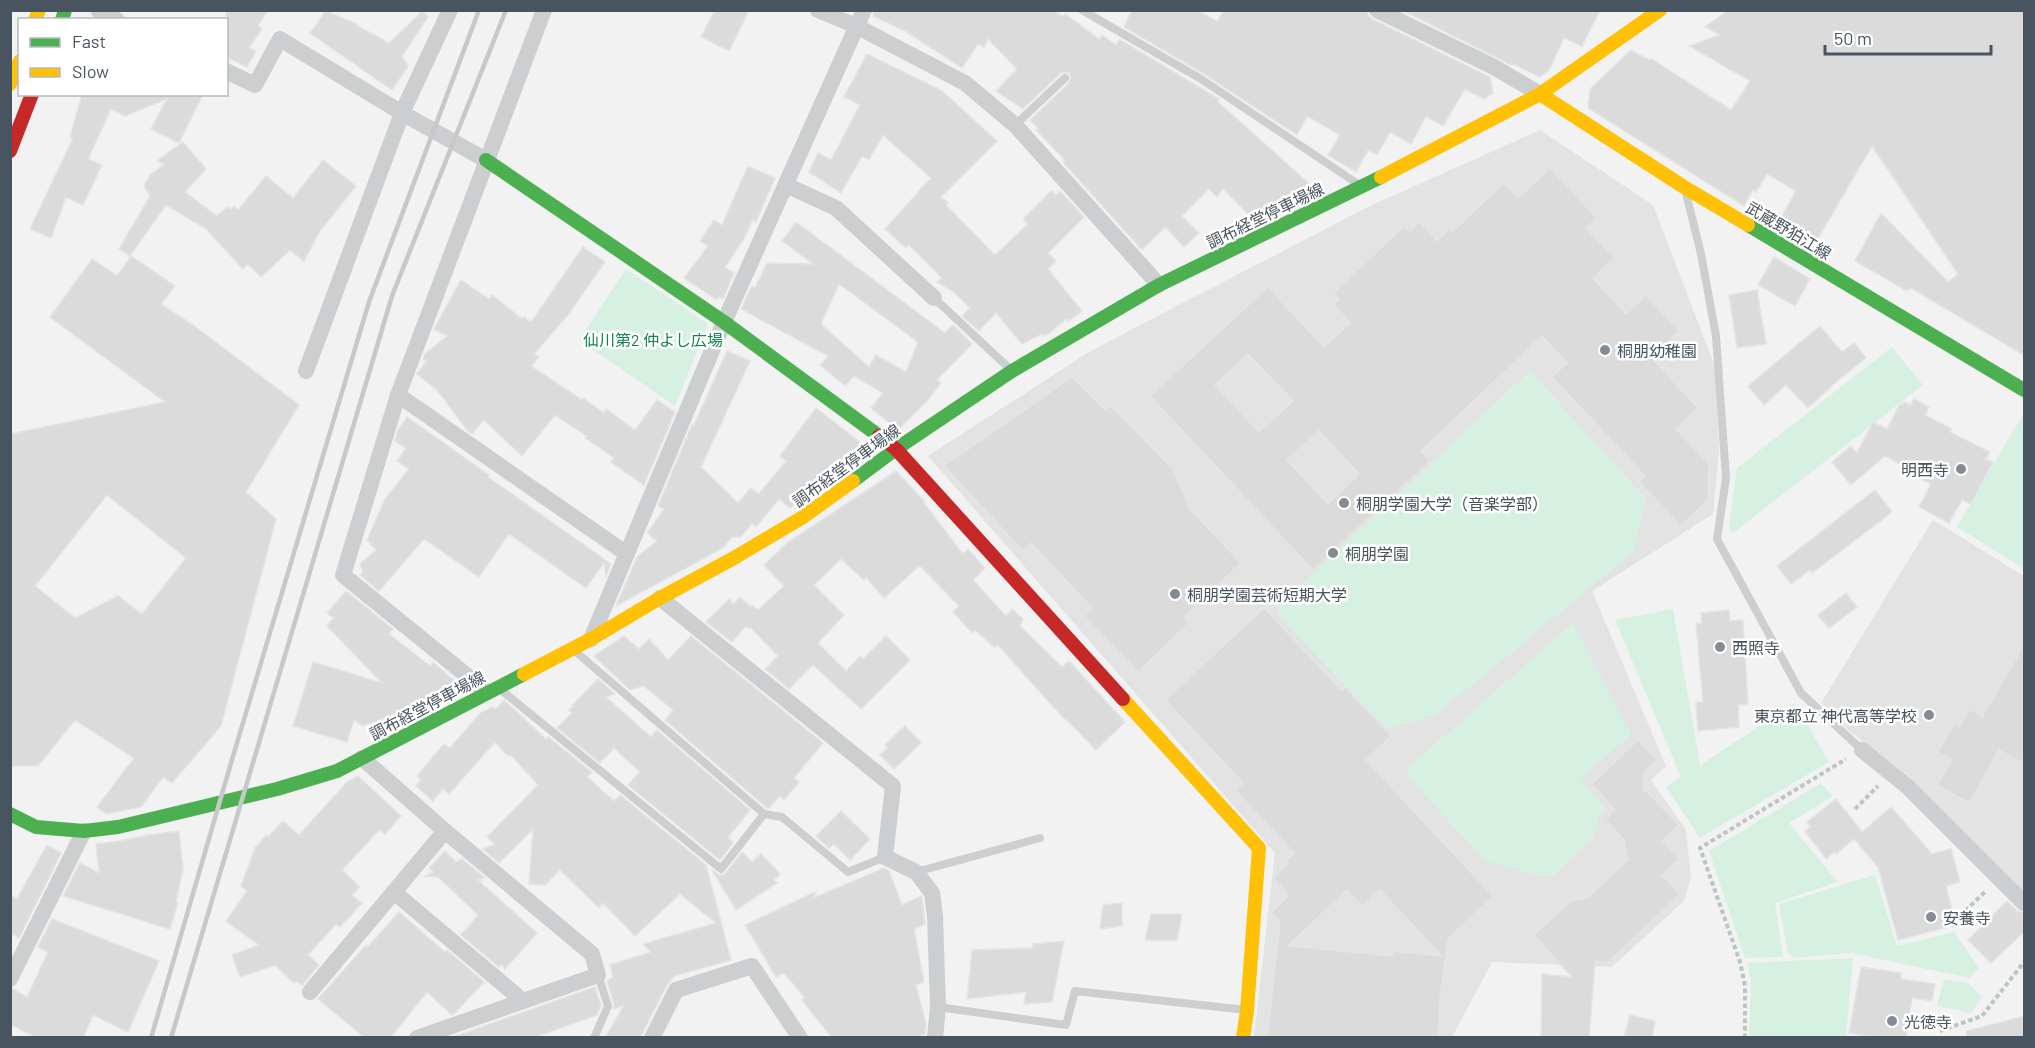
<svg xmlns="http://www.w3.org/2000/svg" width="2035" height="1048" font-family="Barlow,'Noto Sans JP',sans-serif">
  <rect width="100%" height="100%" fill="#f2f2f2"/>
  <g fill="#e4e3e4">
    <polygon points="1540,130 1653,205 1715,367 1719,451 1713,514 1592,591 1666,766 1651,780 1686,830 1691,877 1684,901 1612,967 1492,962 1452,1037 1254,1037 1275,853 928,456 1089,352 1171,309 1370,206"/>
    <polygon points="1933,520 2024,576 2024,893 1910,778 1846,728 1821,703"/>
  </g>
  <g fill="#d6f1e2">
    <polygon points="626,269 708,324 675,406 579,340"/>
    <polygon points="1892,347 1923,385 1733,533 1729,528 1737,468"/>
    <polygon points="1530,371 1646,499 1634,551 1436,715 1388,729 1279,617 1278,606"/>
    <polygon points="2024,412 2024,569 1957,527"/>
    <polygon points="1673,609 1700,765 1795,703 1829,762 1700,838 1666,787 1681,777 1615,620"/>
    <polygon points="1573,623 1631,734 1580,780 1607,810 1598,819 1594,837 1551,878 1486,861 1409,778 1408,768"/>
    <polygon points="1821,783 1833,796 1789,823 1838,882 1775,903 1783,957 1745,958 1709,851"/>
    <polygon points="1875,875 1897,946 1954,932 1979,968 1969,978 1852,953 1794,958 1788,953 1779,904"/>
    <polygon points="1853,958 1846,1037 1749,1037 1751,981 1748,963"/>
    <polygon points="1944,979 1968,983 1982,997 1971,1013 1937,1006"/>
  </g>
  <g fill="#dbdbdc" stroke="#e3e4e5" stroke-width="1.5" fill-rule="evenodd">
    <polygon points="226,10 268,10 258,26 262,29 249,48 256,51 247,67 226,57"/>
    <polygon points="715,10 749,10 729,51 701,37"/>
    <polygon points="874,10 1052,10 1064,17 1065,14 1099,39 1102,35 1116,45 1119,39 1219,99 1217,101 1314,188 1290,201 1280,210 1273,203 1255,221 1223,189 1217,197 1209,189 1182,216 1199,233 1184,247 1165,227 1142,250 1063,162 1065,160 1036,130 1038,128 1030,120 1069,83 1071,77 1069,73 1064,72 1061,73 1023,109 996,91 1017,69 988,39 984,47 978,44 962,68 905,31 873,16"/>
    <polygon points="1132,10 1197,10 1217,21 1224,10 1367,10 1368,15 1372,19 1490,77 1493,93 1484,99 1465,89 1443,126 1426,116 1411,144 1390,132 1377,155 1368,150 1356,172 1328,155 1340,135 1307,116 1297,135 1204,74 1124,27"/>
    <polygon points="1402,10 1600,10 1582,46 1564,38 1549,70 1540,77 1511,63 1511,65"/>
    <polygon points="1729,10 2025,10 2025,356 1911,288 1907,291 1855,261 1881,213 1948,282 1958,274 1872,146 1813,247 1776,226 1796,191 1767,174 1756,192 1753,190 1744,206 1588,108 1590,89 1631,50 1649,60 1652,59 1731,110 1750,81 1689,46 1720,35 1705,27"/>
    <polygon points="326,11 357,24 356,25 389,43 422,12 428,17 402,56 408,66 392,90 310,33"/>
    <polygon points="867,54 942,91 997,141 941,197 948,202 946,205 995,255 1028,224 1023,219 1051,191 1056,195 1060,191 1084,217 1048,253 1056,261 1048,269 1082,311 1070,320 1068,322 1066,319 1051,332 1044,336 1042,334 1022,344 996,313 979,331 962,316 970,308 954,292 937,282 942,278 909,245 906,248 885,229 931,178 883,135 869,160 862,156 841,193 809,172 818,153 831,160 860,105 844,97"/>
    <polygon points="82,94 203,94 179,143 151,129 167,99 125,116 111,109 88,159 102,165 83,205 66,197 51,238 30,229 73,138 70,137"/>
    <polygon points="183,142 206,169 185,192 217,216 227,207 231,209 234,206 238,210 266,176 293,198 323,160 356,186 320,231 304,261 290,250 261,277 248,264 243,269 205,228 166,205 130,256 119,249 150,196 144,186 146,181 149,179 149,176 164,164 157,161"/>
    <polygon points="748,166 775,178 756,222 753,219 745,237 725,267 734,273 723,299 719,297 717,300 684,278 708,246 700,241 714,220 722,225"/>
    <path d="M1550 168 1597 218 1586 228 1614 258 1593 278 1626 314 1646 295 1679 331 1651 357 1698 408 1676 429 1709 464 1708 500 1681 526 1639 482 1645 476 1552 377 1567 363 1542 336 1421 451 1430 461 1313 570 1150 396 1268 287 1324 347 1350 323 1333 304 1339 299 1333 293 1404 226 1410 231 1419 222 1437 241 1449 229 1452 232 1504 183 1518 198ZM1248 354 1293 401 1259 432 1215 385ZM1319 431 1359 474 1328 504 1287 460Z"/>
    <path d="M796 222 945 333 953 325 972 344 937 380 941 383 927 401 898 430 871 408 883 393 854 376 845 386 820 365 828 356 741 309 752 286 755 288 767 263 813 264 782 241ZM839 284 918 342 906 372 876 355 869 367 821 324Z"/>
    <polygon points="583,247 605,262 568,315 534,354 539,357 531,366 582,400 583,398 604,413 606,409 635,430 657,400 675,412 644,485 611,462 614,458 585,438 587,436 555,415 522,456 484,420 472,434 467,430 437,390 417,374 426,362 423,359 425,354 447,336 434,329 461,280 489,299 492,295 522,319 524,317 531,322"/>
    <path d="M131 256 175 286 161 304 193 325 299 405 246 492 276 519 221 726 172 783 163 777 141 807 106 814 97 807 134 758 75 720 38 766H10V434L165 402 50 317 92 259 117 276ZM107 495 186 558 142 614 118 596 75 618 35 586Z"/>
    <polygon points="1774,257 1810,279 1795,306 1758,285"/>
    <polygon points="1757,290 1766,344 1737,348 1729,295"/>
    <polygon points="1820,326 1842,352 1854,343 1866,358 1836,382 1808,408 1786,385 1764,405 1748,386"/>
    <polygon points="727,351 750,361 701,467 738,503 751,488 759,494 786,461 780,456 816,408 865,446 848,466 795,505 790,508 779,499 756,527 752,523 741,537 732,537 723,548 616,606 637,557 657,541 647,533 664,509 658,506 692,424 694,425"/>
    <polygon points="1072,377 1105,410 1110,405 1173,469 1190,509 1241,563 1184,617 1189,623 1138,672 1084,616 1092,608 1031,543 1023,551 944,466"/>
    <polygon points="1914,399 1929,407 1925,415 1952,429 1950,432 1990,452 1986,459 1993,462 1971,504 1962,500 1949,523 1919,507 1931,484 1921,479 1923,476 1885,456 1851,485 1832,462 1851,446 1857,453 1873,422 1887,429 1900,404 1902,405 1904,402 1911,405"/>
    <polygon points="407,417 489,475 488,477 611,564 606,576 604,563 586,588 509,534 479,577 424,539 379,591 360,575 363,572 360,564 376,550 367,540 385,499 409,469 397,461 406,448 395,441 398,430"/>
    <polygon points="896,471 925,502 924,503 963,554 968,549 985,568 973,580 1006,616 1012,609 1023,619 1020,626 1062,667 1069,661 1125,722 1096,750 1066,719 1065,720 998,645 994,647 975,630 972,633 953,612 959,606 921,567 918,567 884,598 866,577 864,580 841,559 814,585 844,615 818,643 846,671 860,656 863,659 886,636 910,660 861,709 813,665 789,689 765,669 778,656 751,628 749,629 746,626 732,642 706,622 729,599 734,604 740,597 751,607 752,605 758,610 784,586 764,565 787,543"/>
    <polygon points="1875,490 1892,512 1812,573 1810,570 1791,584 1777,566"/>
    <polygon points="346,591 393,629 389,634 430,666 433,662 458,684 433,698 435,699 363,726 354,720 347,742 293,726 313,662 382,683 327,626 334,618 327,613"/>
    <polygon points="1846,593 1857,607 1829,628 1818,615"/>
    <path d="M1264 608 1342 691 1345 687 1391 736 1366 760 1493 896 1448 939 1440 998 1438 1038H1267L1280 922 1271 913 1287 897 1286 895 1288 894 1273 878 1288 863 1286 861 1294 853 1235 790 1243 783 1165 700ZM1347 890 1362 906 1380 890 1442 956 1393 951 1392 956 1288 946Z"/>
    <polygon points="1729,610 1730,621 1743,620 1748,704 1738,705 1739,727 1698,731 1696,702 1703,702 1696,624 1702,623 1701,613"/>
    <polygon points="624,636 639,649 649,639 668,660 691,636 823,743 794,778 799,782 784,800 780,796 769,808 767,808 665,720 673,710 644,686 630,690 594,656"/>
    <polygon points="2025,643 2025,764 1999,750 1969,803 1937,785 1952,760 1938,752 1954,724 1959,727 1970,709 1982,717"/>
    <polygon points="598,679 615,694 606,697 651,737 657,730 750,810 728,837 733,843 720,860 628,785 640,772 614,748 600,763 557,728 572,713 569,710 575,705 572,706"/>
    <polygon points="504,700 546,739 548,737 592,772 587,777 614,801 620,795 706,865 731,960 674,976 667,985 640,1038 605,1038 624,1005 614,1009 614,1004 607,981 613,977 610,965 651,952 643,944 716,923 680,894 635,936 603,903 599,908 560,870 545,885 529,884 533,829 499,863 483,849 495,844 487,837 538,785 511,755 508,756 495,742 449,794 443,789 433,801 416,786 421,780 417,776 444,744 450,748 480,713 492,707 496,709"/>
    <polygon points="905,726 921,743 894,769 880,755 888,748 885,745"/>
    <polygon points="1638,740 1657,760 1644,772 1644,789 1679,825 1662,841 1679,859 1662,875 1680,894 1607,963 1595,961 1589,1038 1541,1038 1542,974 1572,977 1534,935 1571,901 1587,898 1628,860 1624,840 1605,819 1615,810 1592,784"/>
    <polygon points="358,776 401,816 385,834 379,830 342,870 360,887 352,895 362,903 340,927 336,924 308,955 319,965 302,985 296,981 294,983 275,965 240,977 232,955 259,945 226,921 247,891 241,886 255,848 266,835 268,837 283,821 299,835 347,782"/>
    <polygon points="1836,799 1862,832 1891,807 1932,854 1951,849 1960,882 1946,886 1956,925 1898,940 1878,867 1854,839 1836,854 1835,852 1826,859 1805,831 1810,827 1807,822"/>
    <polygon points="841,811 870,839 850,860 834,844 829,848 816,836"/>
    <polygon points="179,831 183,868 176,902 178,903 170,929 63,896 80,863 99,873 96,844 120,841 148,835"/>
    <polygon points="47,845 61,853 19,938 10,933 10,895 17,899"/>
    <polygon points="445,851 456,862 462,859 484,877 481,880 478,880 537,933 505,969 501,964 499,967 461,935 478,915 438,877 425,876 433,872 429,868"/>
    <polygon points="742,852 752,862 761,854 780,874 774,880 777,883 736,910 712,870 719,875 724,875"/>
    <polygon points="884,868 889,871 902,905 921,896 922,897 925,924 914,929 924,982 916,985 926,1024 925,1034 913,1038 832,1038 802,1000 805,998 784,973 776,977 745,925 815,892 816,894 811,899"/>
    <polygon points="2007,901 2017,911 2025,913 2025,931 1991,963 1968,940"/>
    <polygon points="1122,903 1122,926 1100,929 1103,905"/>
    <polygon points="399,912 445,952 447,950 484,982 454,1014 452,1015 427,992 390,1038 365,1038 318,999 366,945 368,947"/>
    <polygon points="1151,914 1182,914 1177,940 1145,940"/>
    <polygon points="52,919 159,961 128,1032 93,1015 83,1038 37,1038 10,1024 10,989 13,989 27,997 48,952 38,947"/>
    <polygon points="1064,941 1052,1002 1024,1004 1026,992 967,999 972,950 1033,948 1033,944"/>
    <polygon points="1861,967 1901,973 1901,979 1935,984 1932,1001 1912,998 1906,1038 1880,1038 1849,1033"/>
    <polygon points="595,987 601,1006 597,1015 533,1038 450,1038"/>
    <polygon points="1630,1015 1655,1021 1652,1038 1624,1038"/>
    <polygon points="2025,1016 2025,1038 1967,1038 1966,1031"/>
  </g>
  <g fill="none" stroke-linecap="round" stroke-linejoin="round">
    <g stroke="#b9c6c2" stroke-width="4" stroke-dasharray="4.5 3" stroke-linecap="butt">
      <polyline points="1855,809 1878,786"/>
      <polyline points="1958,913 1965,911 1986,891"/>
      <polyline points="1940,1031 1982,1016 2024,962"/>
      <polyline points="1745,1038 1745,986 1740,962 1700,848 1846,759"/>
    </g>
    <g stroke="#ccced0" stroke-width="8">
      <polyline points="1082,10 1201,79 1358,184"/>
      <polyline points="1015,125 1065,78"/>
      <polyline points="1686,193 1701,254 1716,336 1726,478 1717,539 1801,693 1862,750"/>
      <polyline points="934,298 1010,369"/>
      <polyline points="575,651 764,814 782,817 848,872 885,857"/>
      <polyline points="501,690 721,869 764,814"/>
      <polyline points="916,872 1040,838"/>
      <polyline points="938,1007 1066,1025 1075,991 1246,1010"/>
      <polyline points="594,1038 608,1006 598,975"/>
    </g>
    <g stroke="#ccced0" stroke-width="16">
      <polyline points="98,10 117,20"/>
      <polyline points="818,10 856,26 965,83 1015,125 1159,285"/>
      <polyline points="1377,10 1492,66 1540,94"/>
      <polyline points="226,71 255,85 280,39 402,113 486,160"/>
      <polyline points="786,185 836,208 934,298"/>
      <polyline points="306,371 402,113 450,10"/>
      <polyline points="398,395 627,554"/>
      <polyline points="660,598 893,786 885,857 916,872 932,893 935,916 938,1007 935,1038"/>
      <polyline points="591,639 724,322 864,10"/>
      <polyline points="487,692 343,575 398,395 544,10"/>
      <polyline points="1862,750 1908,787 2024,903"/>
      <polyline points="362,758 445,831 592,954 598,975 417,1038"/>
      <polyline points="394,892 523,1001"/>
      <polyline points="10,979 84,831"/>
      <polyline points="310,992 445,831"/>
      <polyline points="652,1038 676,990 752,966 800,1038"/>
    </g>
    <g stroke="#4caf50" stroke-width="14">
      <polyline points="62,20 65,10"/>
      <polyline points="486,160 724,322 879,436"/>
      <polyline points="1748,225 2024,390"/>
      <polyline points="853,481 896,449 1012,371 1159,285 1381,177"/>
      <polyline points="10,814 36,827 84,831 118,827 277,789 337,771 524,674"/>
    </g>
    <g stroke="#ffc107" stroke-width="14">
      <polyline points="35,20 39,10"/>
      <polyline points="10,84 20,61"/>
      <polyline points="1540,94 1684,187 1748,225"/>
      <polyline points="1381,177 1540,94 1660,10"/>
      <polyline points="524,674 591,639 660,598 734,558 803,517 853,481"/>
      <polyline points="1123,699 1259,848 1247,1011 1243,1038"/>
    </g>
    <g stroke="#c62828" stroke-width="14">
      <polyline points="10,151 32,94"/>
      <polyline points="879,436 896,449 1123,699"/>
    </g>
    <g stroke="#c7c8ca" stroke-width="4.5">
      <polyline points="151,1038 231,763 369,302 479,10"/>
      <polyline points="171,1038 392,296 506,10"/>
    </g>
  </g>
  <g fill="#848b92" stroke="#fff" stroke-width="2">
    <circle cx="1605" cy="350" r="6"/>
    <circle cx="1961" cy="469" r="6"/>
    <circle cx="1344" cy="503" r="6"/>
    <circle cx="1333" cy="553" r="6"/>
    <circle cx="1175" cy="594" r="6"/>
    <circle cx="1720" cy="647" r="6"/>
    <circle cx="1929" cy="715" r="6"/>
    <circle cx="1931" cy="917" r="6"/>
    <circle cx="1892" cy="1021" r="6"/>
  </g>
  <g text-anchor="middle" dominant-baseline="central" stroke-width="5" stroke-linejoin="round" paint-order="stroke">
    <g font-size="16" fill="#48545f" stroke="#fff">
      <text transform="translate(1265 215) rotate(-26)">調布経堂停車場線</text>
      <text transform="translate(1789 230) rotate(31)">武蔵野狛江線</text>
      <text transform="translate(846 465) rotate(-36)">調布経堂停車場線</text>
      <text transform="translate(427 705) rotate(-28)">調布経堂停車場線</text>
    </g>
    <g font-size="16" fill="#16844f" stroke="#fff">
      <text x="653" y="339">仙川第2 仲よし広場</text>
    </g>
    <g font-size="16" fill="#48545f" stroke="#fff" text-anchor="start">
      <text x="1617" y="350">桐朋幼稚園</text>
      <text x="1949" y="469" text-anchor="end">明西寺</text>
      <text x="1356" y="503">桐朋学園大学（音楽学部）</text>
      <text x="1345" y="553">桐朋学園</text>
      <text x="1187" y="594">桐朋学園芸術短期大学</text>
      <text x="1732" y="647">西照寺</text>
      <text x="1917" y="715" text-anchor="end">東京都立 神代高等学校</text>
      <text x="1943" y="917">安養寺</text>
      <text x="1904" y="1021">光徳寺</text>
    </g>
  </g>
  <rect width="2035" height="1048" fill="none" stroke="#48545f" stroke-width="24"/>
  <rect x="18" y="18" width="210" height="78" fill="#ffffff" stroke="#b6bbbf" stroke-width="1.5"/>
  <rect x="30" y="38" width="30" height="9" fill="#4caf50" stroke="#b6bbbf" stroke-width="1.5"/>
  <text x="72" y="48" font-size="18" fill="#48545f">Fast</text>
  <rect x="30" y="68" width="30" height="9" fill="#ffc107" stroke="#b6bbbf" stroke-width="1.5"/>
  <text x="72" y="78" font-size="18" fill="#48545f">Slow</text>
  <path d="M1825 45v9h166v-9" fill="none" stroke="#48545f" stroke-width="3"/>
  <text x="1834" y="45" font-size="18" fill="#48545f" stroke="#ffffff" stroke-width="4.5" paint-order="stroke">50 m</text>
</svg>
